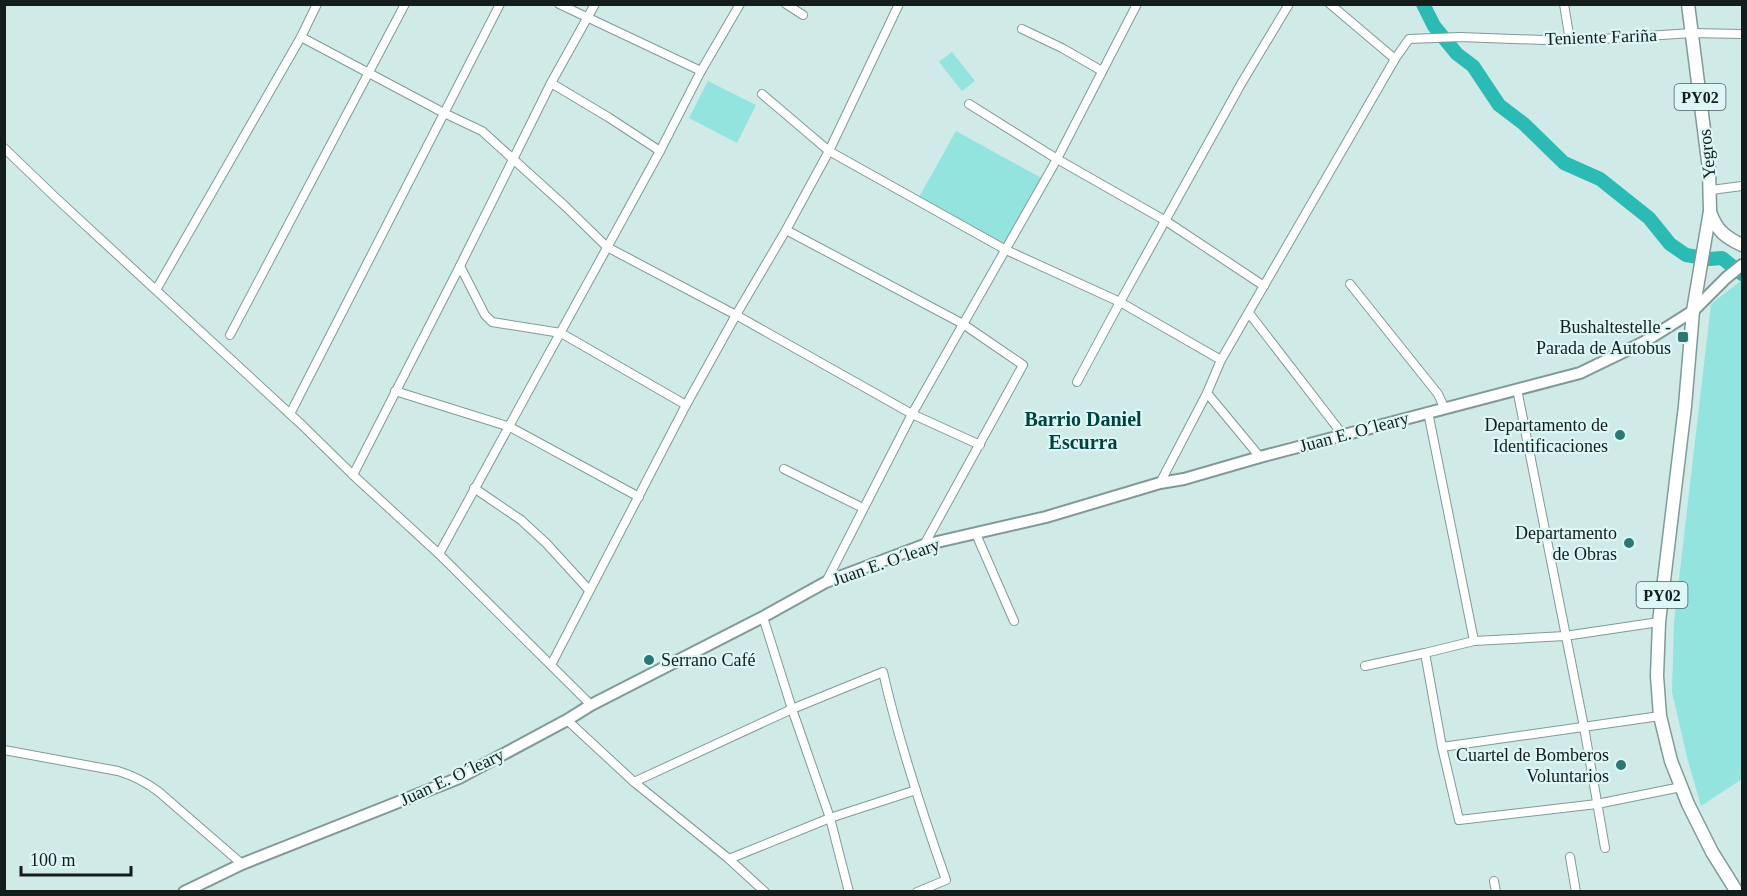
<svg xmlns="http://www.w3.org/2000/svg" width="1747" height="896" font-family="'Times New Roman',serif">
  <rect width="100%" height="100%" fill="#cfeae7"/>
  <g fill="#93e4df">
    <polygon points="952,52 975,81 962,91 939,62"/>
    <polygon points="708,81 756,105 737,143 689,118"/>
    <polygon points="956,131 1043,179 1005,247 918,199"/>
    <polygon points="1742,280 1742,779 1701,806 1687,757 1672,692 1674,622 1711,304"/>
  </g>
  <g fill="none" stroke-linecap="round" stroke-linejoin="round">
    <polyline stroke="#2bbab4" stroke-width="14" points="1423,4 1434,26 1457,54 1473,66 1499,105 1524,124 1564,163 1600,179 1649,218 1670,244 1686,255 1710,259 1722,258 1742,274"/>
    <defs>
      <g id="street">
        <polyline points="559,4 701,71"/>
        <polyline points="595,4 551,83 460,266 485,315 492,322 561,333 686,405"/>
        <polyline points="786,4 803,15"/>
        <polyline points="1330,4 1395,59"/>
        <polyline points="1564,4 1570,41"/>
        <polyline points="1022,29 1062,48 1102,71"/>
        <polyline points="301,37 444,113 482,131 565,206 607,247 736,315 912,414 980,445"/>
        <polyline points="551,83 608,117 660,151"/>
        <polyline points="762,94 829,151 1006,250 1120,302 1221,360"/>
        <polyline points="969,104 1057,159 1166,221 1264,286"/>
        <polyline points="4,148 56,198 302,425 353,475 439,554 591,705"/>
        <polyline points="1711,190 1742,186"/>
        <polyline points="786,230 963,324 1023,365 924,545"/>
        <polyline points="1350,284 1438,394 1444,407"/>
        <polyline points="156,290 301,37 317,4"/>
        <polyline points="1249,313 1343,435"/>
        <polyline points="230,335 405,4"/>
        <polyline points="1077,382 1120,302 1241,84 1289,4"/>
        <polyline points="1517,389 1584,727 1605,848"/>
        <polyline points="395,391 510,427 639,497"/>
        <polyline points="1207,393 1260,457"/>
        <polyline points="1428,412 1474,641"/>
        <polyline points="290,414 500,4"/>
        <polyline points="784,469 863,508"/>
        <polyline points="353,475 460,266"/>
        <polyline points="1160,483 1207,393 1221,360 1395,59 1409,39 1460,37 1570,41 1692,33 1742,34"/>
        <polyline points="474,488 521,520 546,543 589,590"/>
        <polyline points="976,534 1014,621"/>
        <polyline points="439,554 660,151 701,71 740,4"/>
        <polyline points="826,582 912,414 1057,159 1137,4"/>
        <polyline points="763,617 792,709 830,818 849,892"/>
        <polyline points="1425,653 1442,747 1459,820 1597,804 1681,787"/>
        <polyline points="551,665 686,405 736,315 786,230 829,151 899,4"/>
        <polyline points="1365,666 1425,653 1474,641 1565,636 1659,622"/>
        <polyline points="567,720 634,782 729,859 765,892"/>
        <polyline points="1442,747 1660,716"/>
        <path d="M4 750 118 771C134 776 146 782 159 792L242 864"/>
        <path d="M634 782 792 709 883 672C899 743 922 812 946 880L917 892"/>
        <polyline points="1570,857 1576,892"/>
        <polyline points="729,859 830,818 916,790"/>
        <polyline points="1494,881 1496,892"/>
      </g>
      <polyline id="secondary" points="184,892 242,864 459,778 567,720 591,705 763,617 826,582 924,545 1046,517 1160,483 1184,479 1260,457 1580,373 1644,342 1693,311 1726,278 1742,265"/>
      <g id="primary">
        <polyline points="1688,4 1709,169 1710,211 1693,311 1685,406 1659,622 1657,676 1660,716 1671,761 1688,804 1712,852 1737,892"/>
        <path d="M1710 212C1717 231 1725 237 1742 245"/>
      </g>
    </defs>
    <use href="#street" stroke="#819a98" stroke-width="10"/>
    <use href="#secondary" stroke="#819a98" stroke-width="14"/>
    <use href="#primary" stroke="#819a98" stroke-width="15"/>
    <use href="#street" stroke="#fff" stroke-width="8"/>
    <use href="#secondary" stroke="#fff" stroke-width="10"/>
    <use href="#primary" stroke="#fff" stroke-width="12"/>
  </g>
  <g fill="#2d7773" stroke="#dcf7f5" stroke-width="2">
    <rect x="1677" y="331" width="12" height="12" rx="3"/>
    <circle cx="1620" cy="435" r="6"/>
    <circle cx="1629" cy="543" r="6"/>
    <circle cx="649" cy="660" r="6"/>
    <circle cx="1621" cy="765" r="6"/>
  </g>
  <g text-anchor="middle" dominant-baseline="central" stroke-width="4.5" stroke-linejoin="round" paint-order="stroke">
    <g fill="#dcf7f5" stroke="#4f5e5d" stroke-width="1.5">
      <rect x="1674.5" y="84" width="51" height="26" rx="4.5"/>
      <rect x="1636.5" y="582" width="51" height="26" rx="4.5"/>
    </g>
    <g font-size="16" font-weight="bold" fill="#131d1c">
      <text x="1700" y="97">PY02</text>
      <text x="1662" y="595">PY02</text>
    </g>
    <g font-size="18" fill="#131d1c" stroke="#dcf7f5">
      <text transform="translate(1601 37) rotate(-2)">Teniente Fariña</text>
      <text transform="translate(1707 154) rotate(-96)">Yegros</text>
      <text transform="translate(1354 432) rotate(-15)">Juan E. O´leary</text>
      <text transform="translate(886 562) rotate(-19)">Juan E. O´leary</text>
      <text transform="translate(452 777) rotate(-25)">Juan E. O´leary</text>
    </g>
    <g font-size="18" fill="#131d1c" stroke="#dcf7f5" text-anchor="end">
      <text x="1671" y="327">Bushaltestelle -<tspan x="1671" dy="21">Parada de Autobus</tspan></text>
      <text x="1608" y="425">Departamento de<tspan x="1608" dy="21">Identificaciones</tspan></text>
      <text x="1617" y="533">Departamento<tspan x="1617" dy="21">de Obras</tspan></text>
      <text x="661" y="660" text-anchor="start">Serrano Café</text>
      <text x="1609" y="755">Cuartel de Bomberos<tspan x="1609" dy="21">Voluntarios</tspan></text>
    </g>
    <g font-size="20" font-weight="bold" fill="#004240" stroke="#dcf7f5">
      <text x="1083" y="419">Barrio Daniel<tspan x="1083" dy="23">Escurra</tspan></text>
    </g>
  </g>
  <rect width="1747" height="896" fill="none" stroke="#131d1c" stroke-width="12"/>
  <path d="M21 866v9h110v-9" fill="none" stroke="#131d1c" stroke-width="3"/>
  <text x="30" y="866" font-size="18" fill="#131d1c" stroke="#dcf7f5" stroke-width="4.5" paint-order="stroke">100 m</text>
</svg>
